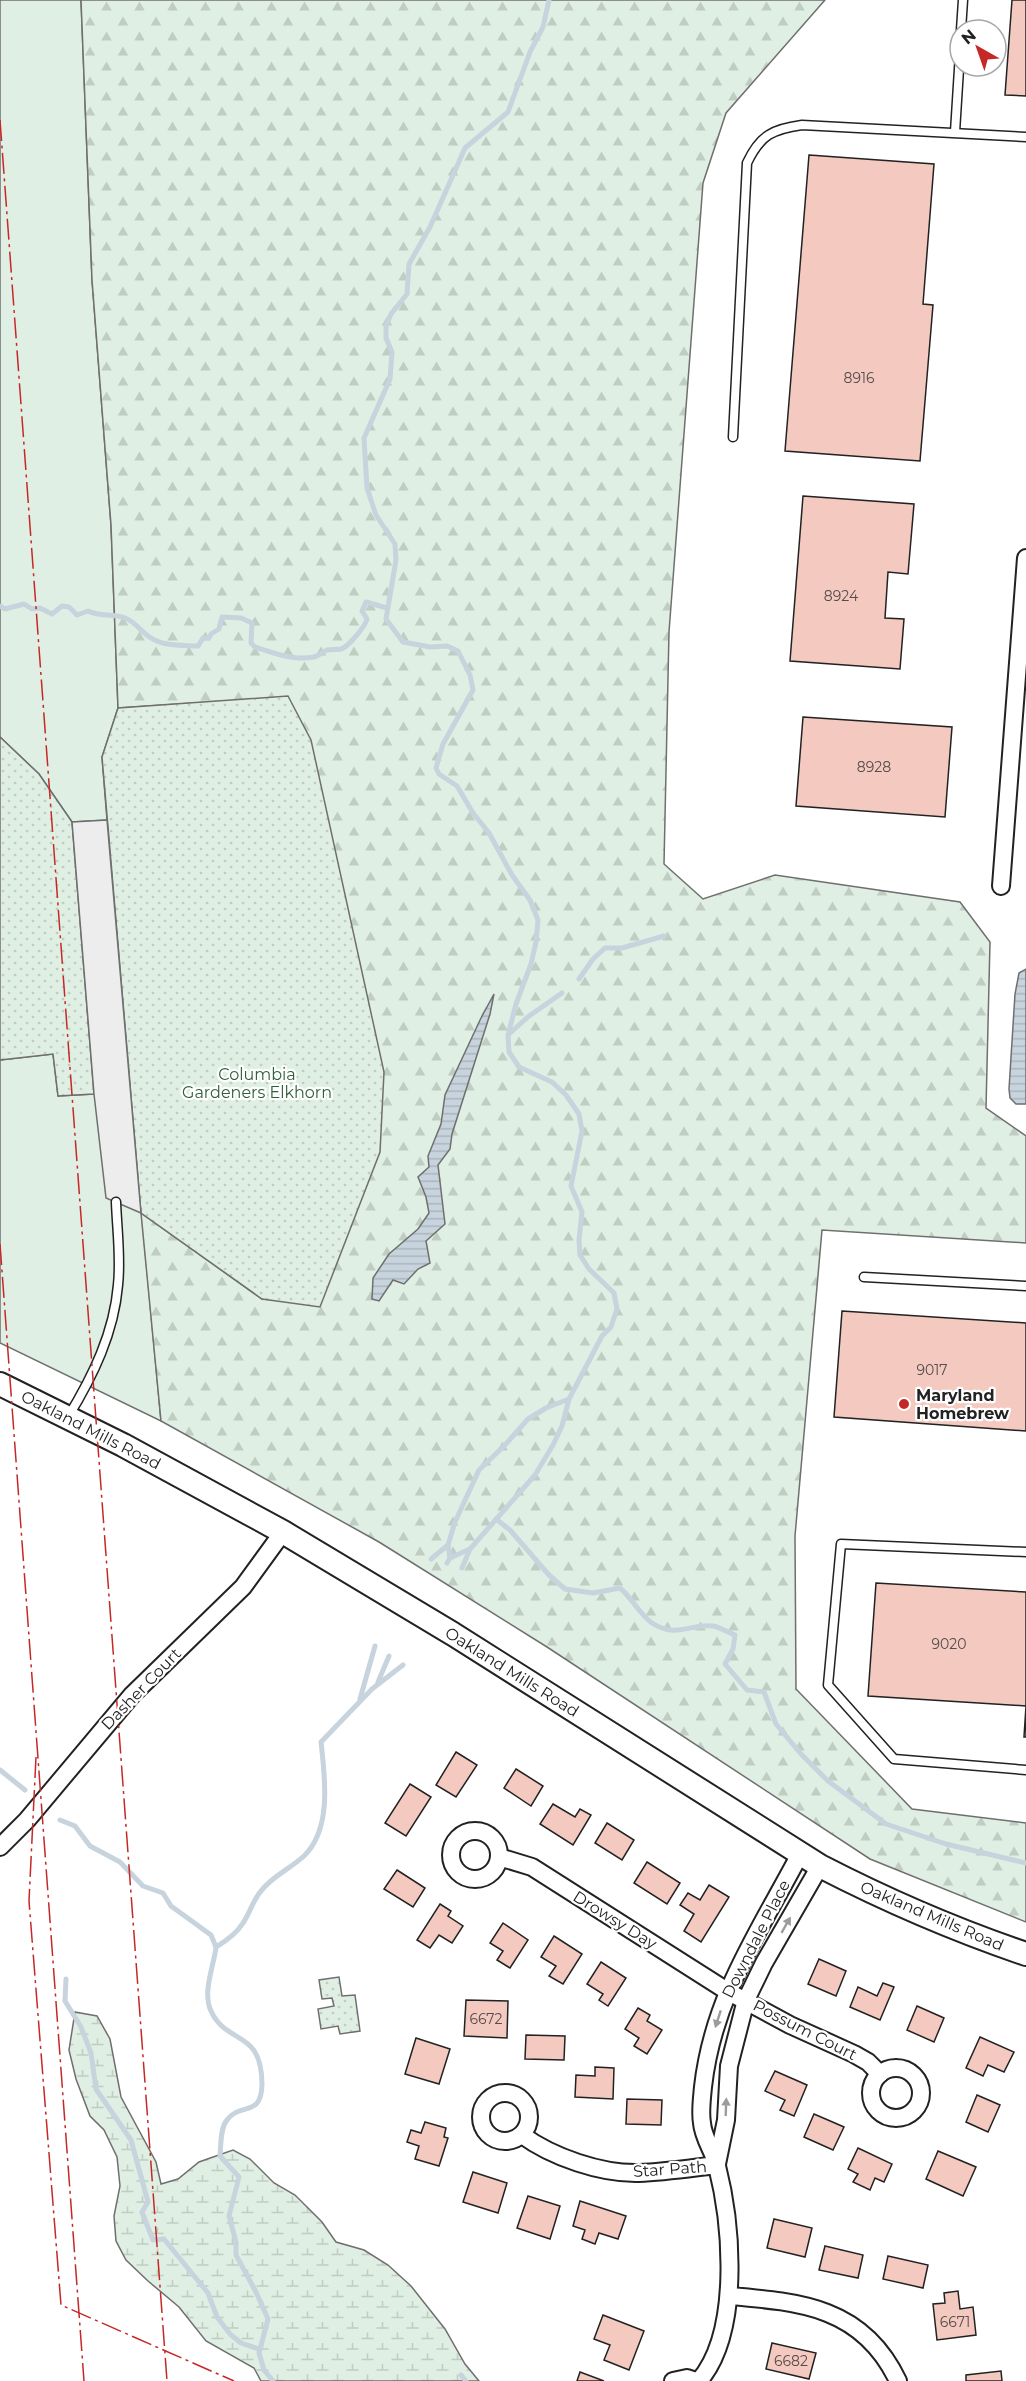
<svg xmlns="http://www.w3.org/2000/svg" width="1026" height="2381" font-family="Montserrat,sans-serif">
  <defs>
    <pattern id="forest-firs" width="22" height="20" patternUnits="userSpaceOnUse" patternTransform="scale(1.5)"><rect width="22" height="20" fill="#e0efe3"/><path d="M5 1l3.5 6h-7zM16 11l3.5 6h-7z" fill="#c0cdc2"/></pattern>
    <pattern id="wetland-marsh" width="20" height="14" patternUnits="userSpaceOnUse" patternTransform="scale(1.5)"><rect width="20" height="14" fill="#e0efe3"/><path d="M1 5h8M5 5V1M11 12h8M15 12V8" fill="none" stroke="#c0cdc2"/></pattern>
    <pattern id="park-dots" width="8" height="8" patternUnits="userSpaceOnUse" patternTransform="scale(1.5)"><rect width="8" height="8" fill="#e0efe3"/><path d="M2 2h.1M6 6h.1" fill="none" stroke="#c0cdc2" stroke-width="1.8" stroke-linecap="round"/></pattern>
    <pattern id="water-rules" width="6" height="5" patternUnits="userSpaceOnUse" patternTransform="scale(1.5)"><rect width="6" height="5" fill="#c7d3dd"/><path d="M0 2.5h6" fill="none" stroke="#abb5bd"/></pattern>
  </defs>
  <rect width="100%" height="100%" fill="#fff"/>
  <g fill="#e0efe3" stroke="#6f6f6f" stroke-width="1.5">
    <polygon points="0,0 81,0 92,280 111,525 118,708 102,757 107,820 72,822 39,774 0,737"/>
    <polygon points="53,1054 58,1096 94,1094 130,1088 161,1421 0,1343 0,1060"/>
  </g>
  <polygon fill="url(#forest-firs)" stroke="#6f6f6f" stroke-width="1.5" points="81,0 825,0 726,113 703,183 669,632 664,864 703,899 775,875 960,902 990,942 986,1108 1026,1136 1026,1243 822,1230 795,1536 796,1689 912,1809 1026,1823 1026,1922 870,1859 547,1647 379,1542 161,1421 141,1213 262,1299 288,697 118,708 111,525 92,280"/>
  <polygon fill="url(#wetland-marsh)" stroke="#6f6f6f" stroke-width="1.5" points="75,2012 97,2016 110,2039 121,2097 156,2162 161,2184 178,2179 199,2162 233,2150 250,2159 274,2183 295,2195 322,2222 336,2242 364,2250 388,2265 411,2286 445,2329 465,2364 479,2381 261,2381 254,2368 206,2341 179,2307 148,2281 126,2260 116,2241 114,2216 120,2186 117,2157 104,2130 90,2116 76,2079 69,2050"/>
  <g fill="url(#park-dots)" stroke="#6f6f6f" stroke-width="1.5">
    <polygon points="288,696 311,740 384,1072 380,1152 320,1307 262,1299 141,1213 102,757 118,708"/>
    <polygon points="0,737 39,774 72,822 94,1094 58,1096 53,1054 0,1060"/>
    <polygon points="339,1977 342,1996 355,1995 360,2031 340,2034 338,2026 321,2029 318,2009 334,2006 332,1998 322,1999 319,1980"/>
  </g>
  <polygon fill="#ededed" stroke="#6f6f6f" stroke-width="1.5" points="107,820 141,1213 106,1198 94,1094 72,822"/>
  <g fill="url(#water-rules)" stroke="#6f6f6f" stroke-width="1.5">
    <polygon points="1026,969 1026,1104 1016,1104 1010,1098 1009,1089 1015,994 1019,973"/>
    <polygon points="494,994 490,1014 452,1134 450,1149 438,1165 445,1224 426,1241 430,1263 418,1269 404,1284 393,1280 379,1301 372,1299 373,1278 389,1254 418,1229 429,1213 426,1197 418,1177 429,1167 428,1156 441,1124 445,1095 481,1018"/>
  </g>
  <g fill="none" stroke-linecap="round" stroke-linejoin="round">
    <g stroke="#c7d3dd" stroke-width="5">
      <path d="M0 606 5 609 24 604 32 609 40 608 52 614 62 606 69 607 77 615 88 611C99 617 113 613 125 618 134 621 140 630 148 636 163 647 180 645 198 646L203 638H209L211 634 219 629 222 617 241 618 252 623 251 643 255 647C274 653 294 661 314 657 319 656 322 652 327 650 331 649 336 650 341 649 348 647 365 627 367 619L362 611 366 602 387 608"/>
      <polyline points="579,979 593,959 605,948 622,948 664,936"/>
      <polyline points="509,1034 529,1016 562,993"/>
      <path d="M496 1519 510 1530 549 1575 565 1589 593 1593 620 1588C632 1598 641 1616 652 1623 676 1639 692 1623 713 1626 720 1627 728 1633 735 1635L733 1649 725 1664 747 1690 764 1692 776 1724 801 1754 828 1781 886 1824 946 1844 1026 1863"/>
      <polyline points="448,1545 455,1522 479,1470 505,1445 528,1419 546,1408 569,1399"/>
      <polyline points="431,1559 448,1545 450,1558"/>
      <polyline points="447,1563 450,1558 470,1549"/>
      <polyline points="462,1568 470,1549 535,1475 553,1445 562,1426 569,1399 602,1336 611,1327 617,1309 614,1293 589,1269 580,1255 579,1240 582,1212 571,1186 582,1131 579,1114 566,1095 552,1082 519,1067 509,1052 508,1035 516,1004 531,964 536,942 538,920 530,900 512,875 489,833 473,813 457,786 439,774 436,768 443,744 473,690 470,675 458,651 447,646 430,647 403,642 386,619 396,560 395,544 376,515 367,488 364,438 390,379 392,352 386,338 386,326 391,314 407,294 409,264 430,227 465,148 508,112 530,52 543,27 549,0"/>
      <polyline points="378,1682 389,1656"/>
      <polyline points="360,1699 375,1646"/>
      <polyline points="0,1770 25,1790"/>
      <polyline points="60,1820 75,1826 90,1846 120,1862 143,1886 163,1893 171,1906 211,1935 216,1947"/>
      <polyline points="66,1979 65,2001 81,2027 91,2053 96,2089 131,2140 148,2202 142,2212 153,2240 164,2239 208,2293 217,2317 230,2334 241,2343 259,2349"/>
      <polyline points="461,2375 466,2381"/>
      <path d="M273 2381 264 2370 259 2353 268 2319 256 2292 236 2255V2242L229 2216 239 2177 220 2156C221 2146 220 2128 227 2120 240 2102 261 2118 262 2085 262 2028 227 2046 211 2011 202 1992 214 1966 216 1947 226 1941 237 1933 243 1923 250 1913 253 1900 261 1891 272 1876 290 1869 304 1856 332 1829 325 1778 321 1742L372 1689 403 1665"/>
    </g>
  </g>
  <g fill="#f3c9c0" stroke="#222" stroke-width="1.5">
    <polygon points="1012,0 1026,0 1026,96 1005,95"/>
    <polygon points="809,155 934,164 923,304 933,305 920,461 785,451"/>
    <polygon points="803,496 914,504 908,574 888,572 885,618 904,619 900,669 790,661"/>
    <polygon points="803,717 952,727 945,817 796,806"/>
    <polygon points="842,1311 1026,1323 1026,1431 834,1417"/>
    <polygon points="876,1583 1026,1592 1026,1737 1024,1737 1026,1706 868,1696"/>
    <polygon points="456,1752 477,1765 456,1797 436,1785"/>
    <polygon points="516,1769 543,1786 531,1806 504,1788"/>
    <polygon points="410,1784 431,1797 406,1836 385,1823"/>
    <polygon points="553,1804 575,1817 580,1809 591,1815 573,1845 540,1824"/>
    <polygon points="607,1823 634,1840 622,1860 595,1843"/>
    <polygon points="647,1862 680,1883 667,1904 634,1883"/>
    <polygon points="397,1870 425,1888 413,1907 384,1889"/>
    <polygon points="709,1885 729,1897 701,1942 684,1931 694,1914 680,1905 688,1893 700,1900"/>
    <polygon points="440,1904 451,1911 448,1916 463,1926 452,1943 439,1935 430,1948 417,1940"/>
    <polygon points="503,1923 528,1940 510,1968 497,1960 503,1951 490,1943"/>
    <polygon points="554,1936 582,1954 563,1984 549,1976 556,1966 541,1957"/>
    <polygon points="819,1959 846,1971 836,1996 808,1984"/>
    <polygon points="601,1962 626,1978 608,2006 599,2000 603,1994 587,1984"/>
    <polygon points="883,1983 894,1987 880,2020 850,2007 858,1987 877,1996"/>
    <polygon points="466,2000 508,2001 507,2038 464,2036"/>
    <polygon points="917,2006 944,2018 934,2042 907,2030"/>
    <polygon points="638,2008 650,2015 647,2021 662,2030 647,2054 634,2046 639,2038 625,2029"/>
    <polygon points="526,2035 565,2036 564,2060 525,2059"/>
    <polygon points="980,2037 1014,2052 1004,2072 988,2065 983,2076 966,2068"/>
    <polygon points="416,2038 450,2049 439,2084 405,2074"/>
    <polygon points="595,2067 614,2068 613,2099 575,2097 576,2075 595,2076"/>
    <polygon points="775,2071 807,2085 794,2116 780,2110 785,2100 765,2091"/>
    <polygon points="977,2095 1000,2105 988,2132 966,2122"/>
    <polygon points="627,2099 662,2100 661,2125 626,2124"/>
    <polygon points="814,2114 844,2127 833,2150 804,2137"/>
    <polygon points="425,2122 446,2128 444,2137 448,2138 439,2166 415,2159 419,2146 407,2142 411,2130 421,2133"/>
    <polygon points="858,2148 892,2164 884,2182 875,2178 870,2190 853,2182 858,2174 848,2169"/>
    <polygon points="938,2151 976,2167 963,2196 926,2179"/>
    <polygon points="473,2172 507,2183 498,2213 463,2202"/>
    <polygon points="528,2196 560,2206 550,2239 517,2228"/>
    <polygon points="580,2201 626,2216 618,2239 599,2233 595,2244 582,2239 585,2230 573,2226"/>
    <polygon points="774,2219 812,2228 805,2257 767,2248"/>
    <polygon points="825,2246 863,2255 858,2278 819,2270"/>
    <polygon points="888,2256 928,2265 923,2288 883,2279"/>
    <polygon points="958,2291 960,2309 973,2307 976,2335 937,2340 933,2304 945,2303 944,2293"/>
    <polygon points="603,2315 644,2331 629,2370 604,2360 610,2345 594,2339"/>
    <polygon points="772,2343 816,2353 809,2379 766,2369"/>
    <polygon points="1001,2371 1002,2381 966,2381 966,2375"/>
    <polygon points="580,2372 604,2381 577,2381"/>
  </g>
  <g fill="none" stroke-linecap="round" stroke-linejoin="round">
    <defs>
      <g id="lane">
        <polyline points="961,30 963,0"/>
        <polyline points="955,132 960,53"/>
        <path d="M733 437 747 163C760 135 773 129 802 125L1026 137"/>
        <polyline points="864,1277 1026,1286"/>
        <path d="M68 1417C93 1376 114 1333 118 1285 121 1258 117 1229 116 1202"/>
        <polyline points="1026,1552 841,1544 828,1685 894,1759 1026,1770"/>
      </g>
      <g id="street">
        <polyline points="1001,886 1026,558"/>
        <circle cx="475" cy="1855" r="24"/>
        <polyline points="0,1847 27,1820 132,1695 243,1587 283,1532"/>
        <polyline points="499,1857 532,1867 727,1991 790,2025 854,2054 868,2062 880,2074"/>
        <circle cx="896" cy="2093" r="25"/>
        <circle cx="505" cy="2117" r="24"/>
        <path d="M522 2135C552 2157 601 2174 639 2173 665 2172 691 2168 717 2165"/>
        <polyline points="717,2164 726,2120 729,2066 746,2000 764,1963 820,1866"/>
        <path d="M729 2296C801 2302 863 2307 898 2381"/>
        <polyline points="673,2381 687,2378 696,2381"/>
        <path d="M699 2381C741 2332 732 2225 717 2166 714 2152 703 2138 702 2123 700 2112 702 2098 703 2087 713 1997 759 1932 800 1854"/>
      </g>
      <path id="secondary" d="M0 1384 123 1445 283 1532 453 1634 820 1866C886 1900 955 1930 1026 1954"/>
    </defs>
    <use href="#lane" stroke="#222" stroke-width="11"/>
    <use href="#street" stroke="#222" stroke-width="20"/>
    <use href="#secondary" stroke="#222" stroke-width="26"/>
    <use href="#lane" stroke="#fff" stroke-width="8"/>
    <use href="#street" stroke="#fff" stroke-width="16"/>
    <use href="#secondary" stroke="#fff" stroke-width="22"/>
    <g stroke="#c62828" stroke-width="1.5" stroke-dasharray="21 4.5 3 4.5" stroke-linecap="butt">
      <polyline points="0,120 167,2381"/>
      <polyline points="0,1244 84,2381"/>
      <polyline points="36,1757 29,1901 61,2305 234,2381"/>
    </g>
  </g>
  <defs><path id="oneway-solid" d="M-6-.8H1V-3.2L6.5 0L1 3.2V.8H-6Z" transform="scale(1.5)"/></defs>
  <g fill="#9c9c9c">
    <use href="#oneway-solid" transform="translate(786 1925) rotate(-60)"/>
    <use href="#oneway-solid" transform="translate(718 2019) rotate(108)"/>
    <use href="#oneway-solid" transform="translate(726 2107) rotate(-88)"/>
  </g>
  <circle fill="#c62828" stroke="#fff" stroke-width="2" cx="904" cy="1404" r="6"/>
  <g text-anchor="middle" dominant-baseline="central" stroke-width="4.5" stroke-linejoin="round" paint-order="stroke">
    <g font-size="14" fill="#564c4a">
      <text x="859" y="378">8916</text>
      <text x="841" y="596">8924</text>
      <text x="874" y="767">8928</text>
      <text x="932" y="1370">9017</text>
      <text x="949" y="1644">9020</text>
      <text x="486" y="2019">6672</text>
      <text x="955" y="2322">6671</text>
      <text x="791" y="2361">6682</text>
    </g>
    <g font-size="16" fill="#2f5e38" stroke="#fff">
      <text x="257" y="1074">Columbia<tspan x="257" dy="18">Gardeners Elkhorn</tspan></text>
    </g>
    <g font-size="16" font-weight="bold" fill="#222" stroke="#fff" text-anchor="start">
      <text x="916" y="1395">Maryland<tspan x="916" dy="18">Homebrew</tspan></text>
    </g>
    <g font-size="16" fill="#222" stroke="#fff">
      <text transform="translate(91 1430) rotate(27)">Oakland Mills Road</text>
      <text transform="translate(512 1672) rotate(32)">Oakland Mills Road</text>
      <text transform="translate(141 1689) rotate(-46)">Dasher Court</text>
      <text transform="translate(932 1916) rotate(23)">Oakland Mills Road</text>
      <text transform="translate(615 1920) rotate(32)">Drowsy Day</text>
      <text transform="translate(756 1939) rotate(-63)">Downdale Place</text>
      <text transform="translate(805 2030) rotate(27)">Possum Court</text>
      <text transform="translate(670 2169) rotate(-4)">Star Path</text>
    </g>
  </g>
  <g transform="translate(978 48) rotate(320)"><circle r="28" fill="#ffffff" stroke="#a7a7a7" stroke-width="1.5"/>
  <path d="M0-4.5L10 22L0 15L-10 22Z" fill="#c62828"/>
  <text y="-9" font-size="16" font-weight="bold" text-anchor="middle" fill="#222222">N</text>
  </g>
</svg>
